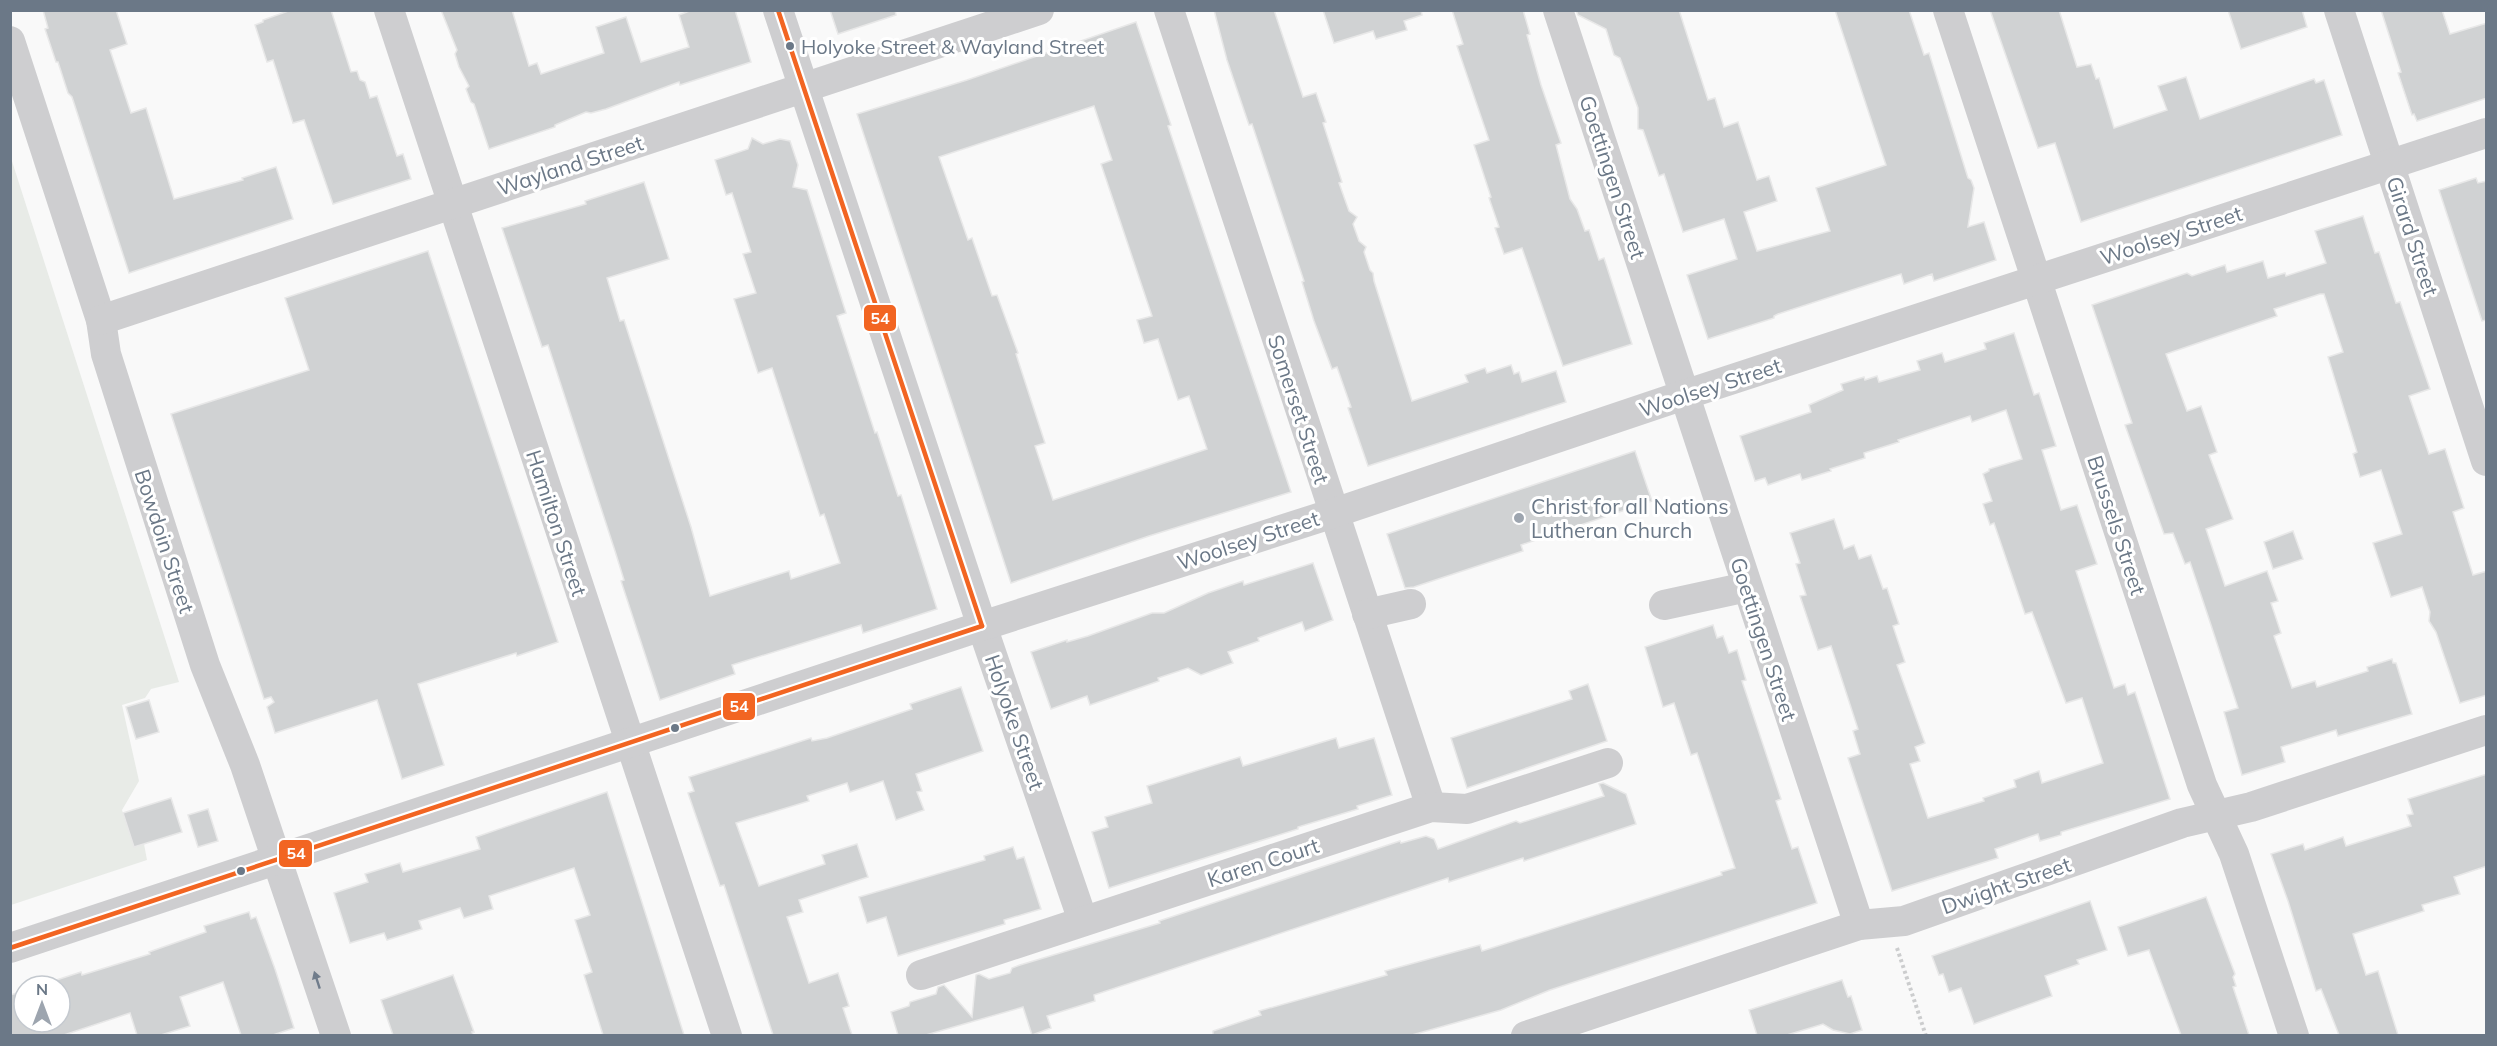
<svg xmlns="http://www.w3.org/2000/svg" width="2497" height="1046" font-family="Mulish,sans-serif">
  <rect width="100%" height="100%" fill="#f9f9f9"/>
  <polygon fill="#e8ebe7" points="10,155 179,682 151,689 145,698 122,705 139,781 122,810 134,847 144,844 147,860 11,905"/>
  <g fill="#d0d2d3" stroke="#e8e8e8" stroke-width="1.5" fill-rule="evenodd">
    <polygon points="43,10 116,10 127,44 110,50 131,113 146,108 174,199 243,180 242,178 276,167 293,219 129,273 72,97 68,93 58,62 56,62 45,29 48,28"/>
    <polygon points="291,10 331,10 351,72 357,71 360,80 365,82 370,98 377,96 397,156 403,154 411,179 333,204 304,120 293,123 273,60 267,62 255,25 263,22 263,20"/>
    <polygon points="441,10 512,10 529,66 537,63 541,74 604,53 596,27 626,17 641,62 689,47 679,15 692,10 735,10 751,62 680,85 679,82 606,109 591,113 586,112 555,125 555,127 489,149 474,104 471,102 466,89 469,86 459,67 455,54 457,50"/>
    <polygon points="830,10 895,10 896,15 838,34"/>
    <polygon points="1214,10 1274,10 1303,97 1316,93 1326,122 1323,123 1342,182 1339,183 1349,211 1357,217 1353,224 1359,241 1366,247 1364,252 1370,270 1373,273 1374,281 1412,401 1468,382 1465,375 1485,368 1487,373 1511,365 1514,374 1519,372 1522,382 1556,371 1566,402 1368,466 1348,408 1351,407 1337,367 1332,369 1314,321 1302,282 1304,281 1252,124 1249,125 1227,60"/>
    <polygon points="1323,10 1421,10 1422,15 1404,21 1407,30 1376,39 1373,31 1334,43"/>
    <polygon points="1452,10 1523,10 1530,34 1527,35 1541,85 1561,143 1556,145 1570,199 1577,209 1585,231 1589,230 1599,260 1604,258 1632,344 1563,366 1522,248 1504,254 1495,228 1499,227 1489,198 1491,197 1474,145 1489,140 1457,46 1463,44"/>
    <polygon points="1576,10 1679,10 1708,100 1715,98 1724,127 1738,122 1757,180 1769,176 1777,201 1744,212 1757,251 1830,231 1816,188 1886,165 1835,10 1909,10 1924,55 1929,53 1968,178 1971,180 1974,188 1968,227 1984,222 1996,260 1934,281 1932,274 1904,284 1901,274 1778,314 1774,316 1774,318 1708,339 1687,275 1737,259 1724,219 1683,232 1664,174 1659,176 1643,130 1638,129 1638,108 1620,58 1614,55 1606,29 1578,15"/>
    <polygon points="1990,10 2059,10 2077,67 2091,64 2096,79 2099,78 2114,128 2167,110 2158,86 2186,77 2200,119 2314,79 2316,83 2324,80 2342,135 2081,222 2055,143 2038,148"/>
    <polygon points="2228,10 2302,10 2307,27 2241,49"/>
    <polygon points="2381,10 2442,10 2450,34 2487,23 2487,98 2417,121 2414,114 2412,115 2398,73 2401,72"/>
    <path d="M1136 22 1171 125 1168 126 1291 492 1149 536 1011 583 857 114 967 80ZM1094 106 1112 160 1101 164 1152 316 1137 320 1144 343 1158 339 1178 400 1189 396 1207 449 1053 500 1035 446 1045 443 1016 354 1018 353 997 295 992 296 972 238 968 240 939 157Z"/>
    <polygon points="752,138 763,144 780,139 790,141 798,165 793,187 807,190 846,313 837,316 875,433 877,432 898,496 901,495 937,609 863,633 861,625 732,665 735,674 660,700 621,581 624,580 615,551 548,345 542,347 502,228 586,204 585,201 644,182 669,259 607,278 620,321 624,320 691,527 710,596 789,571 791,579 840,563 824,514 820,516 772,368 758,373 734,299 756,293 743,254 751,252 732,193 726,195 715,160 748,149"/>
    <polygon points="2476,178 2478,183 2487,181 2487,320 2482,321 2439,190"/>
    <polygon points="2363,216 2375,253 2379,252 2396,303 2400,302 2430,389 2409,396 2429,454 2445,449 2464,508 2453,512 2473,575 2487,571 2487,695 2460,703 2436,632 2429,621 2430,612 2422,587 2391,597 2373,543 2402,534 2381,470 2360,477 2353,454 2357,452 2328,357 2343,352 2324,294 2320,294 2274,309 2277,316 2166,354 2187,411 2201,406 2217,452 2209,455 2233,519 2206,529 2225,586 2267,571 2278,601 2271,603 2281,633 2274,636 2292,688 2315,681 2317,687 2368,671 2367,667 2392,659 2393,663 2396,663 2412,714 2338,736 2336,730 2281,747 2285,762 2242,775 2224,712 2238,708 2211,625 2190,562 2185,564 2173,533 2164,534 2125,425 2132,423 2092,305 2187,273 2192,276 2225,265 2227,272 2263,261 2268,278 2285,273 2286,276 2326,263 2315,231"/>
    <polygon points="428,251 558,642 517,656 516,653 418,684 444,765 402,779 377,700 275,733 267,707 274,702 271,697 264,699 171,414 309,370 285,298"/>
    <polygon points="2014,333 2034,395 2039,393 2056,446 2042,450 2061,510 2077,505 2097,564 2076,571 2114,688 2125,684 2128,695 2135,692 2170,799 2061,832 2061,835 2040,841 2038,834 1995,849 1998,858 1892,891 1848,758 1860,754 1853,731 1858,729 1831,646 1818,650 1800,596 1806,595 1796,564 1800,563 1790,533 1834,519 1844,549 1854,545 1859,559 1871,555 1883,589 1887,588 1899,624 1893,626 1905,662 1897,665 1925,743 1915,747 1920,761 1910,764 1928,818 1984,801 1983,798 2016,787 2014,780 2039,771 2042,783 2103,763 2082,698 2066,703 2032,612 2025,614 1994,523 1990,525 1983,504 1992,501 1983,474 1989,471 1989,469 2022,459 2006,410 1972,422 1970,416 1898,440 1899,442 1864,453 1865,458 1830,469 1831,471 1802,480 1800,474 1768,485 1765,478 1755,481 1740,436 1811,412 1809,405 1843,390 1841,384 1864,377 1865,380 1877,376 1879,382 1920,370 1917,361 1942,353 1945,362 1986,349 1984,343"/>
    <polygon points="1635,451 1652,501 1521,545 1523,551 1414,587 1405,588 1387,534"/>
    <polygon points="2293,531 2303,559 2273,569 2264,542"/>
    <polygon points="1313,563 1333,620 1305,631 1302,622 1258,638 1259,641 1228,652 1233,663 1201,675 1188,668 1158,678 1159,681 1090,705 1087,696 1051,709 1031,652 1067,640 1067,642 1088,636 1152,613 1164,613 1208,593 1243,581 1244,585"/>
    <polygon points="1713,625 1717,638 1723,636 1729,653 1737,650 1746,680 1742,681 1781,799 1776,801 1792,849 1798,847 1817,903 1550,990 1501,1010 1412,1035 1213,1035 1213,1031 1261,1015 1259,1011 1387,975 1385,971 1480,945 1482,951 1722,875 1721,872 1735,868 1697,753 1691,755 1674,703 1663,707 1645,647"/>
    <polygon points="1588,684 1607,741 1467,788 1451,738 1572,699 1569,691"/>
    <polygon points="961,687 983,751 916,774 922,791 917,792 924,810 896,820 883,781 850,792 847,783 807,796 809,801 736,823 759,886 825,864 822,855 857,844 868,877 799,900 803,912 787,917 809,983 838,973 849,1006 843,1008 852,1035 773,1035 724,885 720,886 688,793 694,791 689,777 811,738 812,741 827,738 912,709 910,704"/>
    <polygon points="149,700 159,732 136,739 126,707"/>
    <polygon points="1336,738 1339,748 1374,738 1392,795 1357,806 1358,809 1298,827 1298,829 1109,888 1092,832 1108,827 1105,817 1152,803 1147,786 1240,757 1243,766"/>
    <polygon points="2487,774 2487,866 2454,877 2460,894 2422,905 2424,911 2353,934 2366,975 2378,971 2398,1035 2339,1035 2321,989 2316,991 2288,901 2271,854 2303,844 2305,850 2343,837 2346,846 2411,826 2407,815 2413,814 2408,799"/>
    <polygon points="1603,783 1626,794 1636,824 1524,861 1523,858 1449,882 1448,878 1094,995 1095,1001 1047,1016 1051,1028 1032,1035 1023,1007 926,1035 898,1035 891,1012 909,1006 910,1002 936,994 938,987 944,985 972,1017 976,975 979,974 989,979 1010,973 1012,968 1020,965 1160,923 1159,921 1400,841 1401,843 1426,836 1434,839 1438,849 1516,821 1520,823 1604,796 1599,784"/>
    <polygon points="607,792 684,1035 603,1035 584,975 592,972 575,920 590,915 574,868 489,896 493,909 464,918 460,908 419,921 422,929 387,940 384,933 350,943 334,893 368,882 365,874 400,863 403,872 480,849 476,837"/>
    <polygon points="171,798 182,832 134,847 123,813"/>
    <polygon points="208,809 218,841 198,847 188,815"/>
    <polygon points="1013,847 1017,859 1024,857 1041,909 1004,920 1005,924 898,956 886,917 867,923 859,897 985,860 984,856"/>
    <polygon points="2206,897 2235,974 2233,977 2236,986 2233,987 2249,1035 2181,1035 2149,950 2128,956 2118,927"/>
    <polygon points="2090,901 2107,950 2077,960 2079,964 2045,976 2052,996 1974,1024 1961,988 1949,992 1943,974 1939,975 1932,956"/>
    <polygon points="249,912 251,919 256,917 275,969 294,1028 273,1035 241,1035 223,982 180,997 190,1026 161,1035 137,1035 130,1013 64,1035 10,1035 10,995 24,991 24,1022 60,1022 60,986 38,986 81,972 82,975 150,954 149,952 206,932 204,926"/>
    <polygon points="453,975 474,1032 472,1032 473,1035 393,1035 381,1000"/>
    <polygon points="1842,980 1848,997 1851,996 1862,1030 1850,1034 1833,1030 1823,1024 1787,1035 1757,1035 1749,1010"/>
  </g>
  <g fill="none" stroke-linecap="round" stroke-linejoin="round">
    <polyline stroke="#cccdce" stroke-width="4" stroke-dasharray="3 3" stroke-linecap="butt" points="1897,948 1926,1036"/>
    <g stroke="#ceced0" stroke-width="30">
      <polyline points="389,10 727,1036"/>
      <polyline points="778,10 982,626 1083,921"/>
      <polyline points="1169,10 1431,807"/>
      <polyline points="1558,10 1859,925"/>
      <polyline points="1948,10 2202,785 2234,854 2294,1036"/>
      <polyline points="2339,10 2486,461"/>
      <polyline points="10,41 101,320 106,354 205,665 245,765 336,1036"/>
      <polyline points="101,320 1039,10"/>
      <polyline points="1664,605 1747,587"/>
      <polyline points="1367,614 1411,604"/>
      <polyline points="10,948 982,626 1334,513 1684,395 2486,133"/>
      <polyline points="921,975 1431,807 1467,809 1608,763"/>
      <polyline points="1526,1036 1859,925 1904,921 2182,823 2251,807 2486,730"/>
    </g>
    <defs>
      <g id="bus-1">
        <polyline points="778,10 982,626"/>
        <polyline points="10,948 982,626"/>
      </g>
    </defs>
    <use href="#bus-1" stroke="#fff" stroke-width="9"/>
    <use href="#bus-1" stroke="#f26522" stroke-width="4.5"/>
  </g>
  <defs><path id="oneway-solid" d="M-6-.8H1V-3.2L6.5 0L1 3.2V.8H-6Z" transform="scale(1.5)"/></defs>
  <use fill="#707c8b" href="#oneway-solid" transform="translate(317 980) rotate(-108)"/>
  <g fill="#6b7887" stroke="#fff" stroke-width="2">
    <circle cx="790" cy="46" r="5"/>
    <circle cx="675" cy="728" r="5"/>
    <circle cx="241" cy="871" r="5"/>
  </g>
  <circle fill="#9da5af" stroke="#fff" stroke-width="2" cx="1519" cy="518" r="6"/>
  <g text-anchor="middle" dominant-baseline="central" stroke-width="6" stroke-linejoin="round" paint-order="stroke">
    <g font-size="20" fill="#6b7887" stroke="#fff" text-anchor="start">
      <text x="801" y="46">Holyoke Street &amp; Wayland Street</text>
    </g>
    <g font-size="21" fill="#6b7887" stroke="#fff">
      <text transform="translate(570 165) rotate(-18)">Wayland Street</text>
      <text transform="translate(1613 177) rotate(72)">Goettingen Street</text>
      <text transform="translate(2171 235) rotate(-18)">Woolsey Street</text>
      <text transform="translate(2413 236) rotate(72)">Girard Street</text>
      <text transform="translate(1710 387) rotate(-18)">Woolsey Street</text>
      <text transform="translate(1299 409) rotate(72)">Somerset Street</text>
      <text transform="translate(557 523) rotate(72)">Hamilton Street</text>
      <text transform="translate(2117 525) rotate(72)">Brussels Street</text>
      <text transform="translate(1248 540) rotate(-18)">Woolsey Street</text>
      <text transform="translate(165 541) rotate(72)">Bowdoin Street</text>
      <text transform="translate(1764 639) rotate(72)">Goettingen Street</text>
      <text transform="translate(1015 722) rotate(71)">Holyoke Street</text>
      <text transform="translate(1263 862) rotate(-18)">Karen Court</text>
      <text transform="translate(2006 885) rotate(-19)">Dwight Street</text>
    </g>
    <g font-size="21" fill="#6b7887" stroke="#fff" text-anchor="start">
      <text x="1531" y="506">Christ for all Nations<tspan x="1531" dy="24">Lutheran Church</tspan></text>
    </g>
  </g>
  <g stroke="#fff" stroke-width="2">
    <rect x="863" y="304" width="34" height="28" rx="6" fill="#f26522"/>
    <rect x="722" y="692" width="34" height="29" rx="6" fill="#f26522"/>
    <rect x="278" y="839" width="35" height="29" rx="6" fill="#f26522"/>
  </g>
  <g font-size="16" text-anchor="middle" font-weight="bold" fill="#fff">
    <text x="880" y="324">54</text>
    <text x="739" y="712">54</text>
    <text x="296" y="859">54</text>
  </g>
  <rect width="2497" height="1046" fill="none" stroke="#6b7887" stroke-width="24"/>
  <g transform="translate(42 1004)"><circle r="28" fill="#ffffff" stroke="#c4c9cf" stroke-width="1.5"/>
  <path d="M0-4.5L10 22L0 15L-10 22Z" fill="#9da5af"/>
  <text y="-9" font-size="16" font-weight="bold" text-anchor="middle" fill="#6b7887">N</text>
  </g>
</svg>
